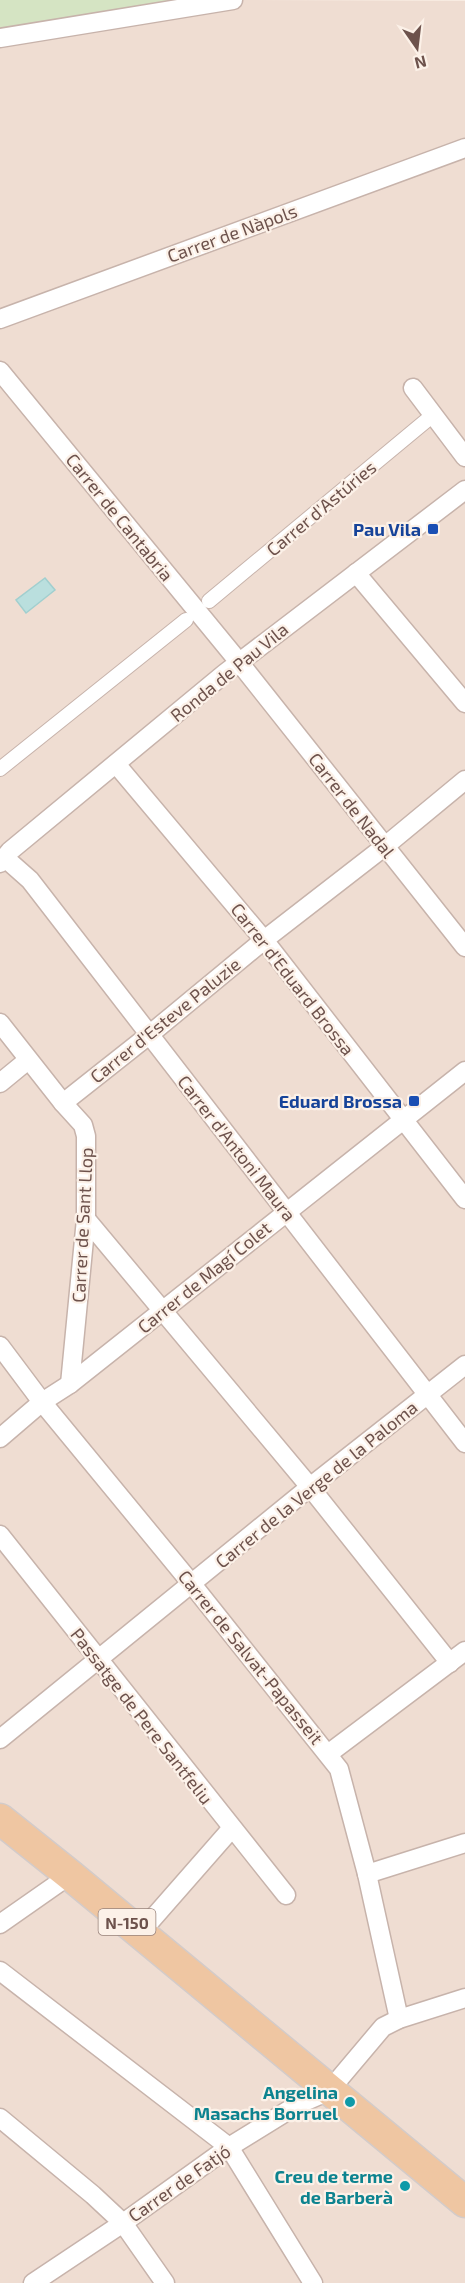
<svg xmlns="http://www.w3.org/2000/svg" width="465" height="2283" font-family="'Exo 2',sans-serif">
  <rect width="100%" height="100%" fill="#f8ece2"/>
  <polygon fill="#efddd2" points="233,0 465,1 465,2283 0,2283 0,38"/>
  <polygon fill="#d5e4c3" points="0,0 233,0 0,38"/>
  <polygon fill="#badfde" stroke="#a1cfcf" stroke-width="1.5" points="45,578 55,590 26,613 16,600"/>
  <g fill="none" stroke-linecap="round" stroke-linejoin="round">
    <defs>
      <g id="pedestrian">
        <polyline points="209,601 433,415"/>
        <polyline points="0,769 186,620"/>
      </g>
      <g id="minor">
        <polyline points="0,38 233,0"/>
        <polyline points="0,319 465,148"/>
        <polyline points="0,371 239,662 465,947"/>
        <polyline points="413,388 465,457"/>
        <polyline points="356,573 465,703"/>
        <polyline points="116,764 264,940 465,1199"/>
        <polyline points="5,858 30,880 465,1443"/>
        <polyline points="0,863 10,851 224,674 465,490"/>
        <polyline points="0,1023 63,1103 83,1125 86,1136 86,1219 70,1384"/>
        <polyline points="0,1083 28,1060"/>
        <polyline points="63,1103 149,1035 264,940 384,847 465,780"/>
        <polyline points="86,1219 310,1487 450,1663"/>
        <polyline points="0,1346 42,1402 191,1583 339,1769 367,1874 399,2019"/>
        <polyline points="0,1438 42,1402 70,1384 465,1071"/>
        <polyline points="0,1535 286,1895"/>
        <polyline points="0,1739 310,1487 465,1365"/>
        <polyline points="328,1754 465,1651"/>
        <polyline points="367,1874 465,1843"/>
        <polyline points="0,1924 70,1875"/>
        <polyline points="140,1933 232,1828"/>
        <polyline points="0,1971 229,2147 313,2283"/>
        <polyline points="0,2118 93,2195 123,2223 165,2283"/>
        <polyline points="33,2283 123,2223 229,2147 297,2105 329,2091 383,2027 399,2019 465,1998"/>
      </g>
      <polyline id="primary" points="0,1819 70,1875 465,2202"/>
    </defs>
    <use href="#pedestrian" stroke="#c7b3ab" stroke-width="16"/>
    <use href="#minor" stroke="#c7b3ab" stroke-width="21"/>
    <use href="#primary" stroke="#d3cbc9" stroke-width="33"/>
    <use href="#pedestrian" stroke="#fff" stroke-width="14"/>
    <use href="#minor" stroke="#fff" stroke-width="18"/>
    <use href="#primary" stroke="#efc6a2" stroke-width="30"/>
  </g>
  <g fill="#1a4fb4" stroke="#fcf1e8" stroke-width="2">
    <rect x="427" y="523" width="12" height="12" rx="3"/>
    <rect x="408" y="1095" width="12" height="12" rx="3"/>
  </g>
  <g fill="#0f9aa8" stroke="#fcf1e8" stroke-width="2">
    <circle cx="350" cy="2102" r="6"/>
    <circle cx="405" cy="2186" r="6"/>
  </g>
  <g text-anchor="middle" dominant-baseline="central" stroke-width="4.5" stroke-linejoin="round" paint-order="stroke">
    <rect fill="#fcf1e8" stroke="#98827b" stroke-width="1.5" x="98.5" y="1909" width="57" height="26" rx="4.5"/>
    <g font-size="16" font-weight="bold" fill="#6d524c">
      <text x="127" y="1922">N-150</text>
    </g>
    <g font-size="18" fill="#6d524c" stroke="#fcf1e8">
      <text transform="translate(232 233) rotate(-20)">Carrer de Nàpols</text>
      <text transform="translate(321 508) rotate(-40)">Carrer d'Astúries</text>
      <text transform="translate(120 517) rotate(51)">Carrer de Cantabria</text>
      <text transform="translate(229 672) rotate(-39)">Ronda de Pau Vila</text>
      <text transform="translate(352 805) rotate(52)">Carrer de Nadal</text>
      <text transform="translate(293 979) rotate(52)">Carrer d'Eduard Brossa</text>
      <text transform="translate(165 1020) rotate(-39)">Carrer d'Esteve Paluzie</text>
      <text transform="translate(237 1148) rotate(52)">Carrer d'Antoni Maura</text>
      <text transform="translate(82 1225) rotate(-87)">Carrer de Sant Llop</text>
      <text transform="translate(204 1277) rotate(-39)">Carrer de Magí Colet</text>
      <text transform="translate(316 1484) rotate(-39)">Carrer de la Verge de la Paloma</text>
      <text transform="translate(251 1657) rotate(51)">Carrer de Salvat-Papasseit</text>
      <text transform="translate(142 1716) rotate(52)">Passatge de Pere Santfeliu</text>
      <text transform="translate(179 2183) rotate(-35)">Carrer de Fatjó</text>
    </g>
    <g font-size="18" font-weight="bold" fill="#164399" stroke="#fcf1e8" text-anchor="end">
      <text x="421" y="529">Pau Vila</text>
      <text x="402" y="1101">Eduard Brossa</text>
    </g>
    <g font-size="18" font-weight="bold" fill="#0d838f" stroke="#fcf1e8" text-anchor="end">
      <text x="338" y="2092">Angelina<tspan x="338" dy="21">Masachs Borruel</tspan></text>
      <text x="393" y="2176">Creu de terme<tspan x="393" dy="21">de Barberà</tspan></text>
    </g>
  </g>
  <g transform="translate(417 48) rotate(166)" stroke="#fcf1e8" stroke-width="4.5" paint-order="stroke">
  <path d="M0-4.5L10 22L0 15L-10 22Z" fill="#6d524c"/>
  <text y="-9" font-size="16" font-weight="bold" text-anchor="middle" fill="#6d524c">N</text>
  </g>
</svg>
